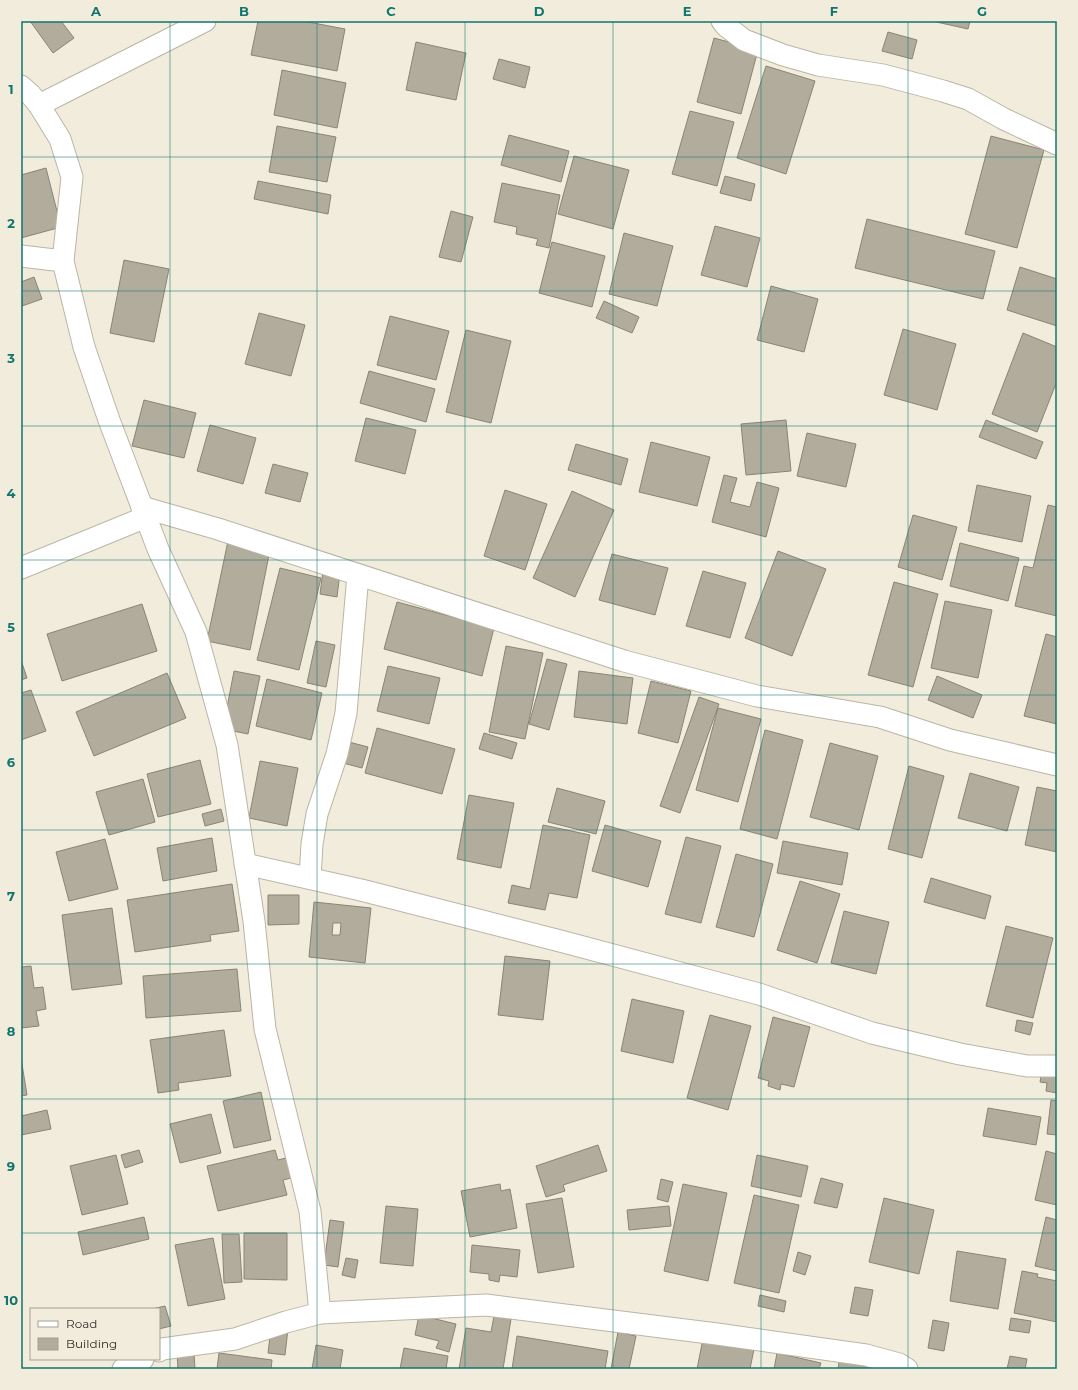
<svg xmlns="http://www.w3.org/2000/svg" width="1078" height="1390" font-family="Montserrat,sans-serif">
  <rect width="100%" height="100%" fill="#f2ecdc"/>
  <g fill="#b2ac9d" stroke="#8a8475" fill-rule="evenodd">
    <polygon points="30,21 61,21 74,38 53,53"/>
    <polygon points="258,21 303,21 345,29 337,71 251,55"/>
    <polygon points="932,21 970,21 968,29"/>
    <polygon points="888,32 917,40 912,59 882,51"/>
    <polygon points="714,38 758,50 741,114 697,102"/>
    <polygon points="416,42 466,53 456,100 406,90"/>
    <polygon points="499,59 530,67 525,88 493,79"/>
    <polygon points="766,66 815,81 786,174 737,158"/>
    <polygon points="282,70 346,83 337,128 274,115"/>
    <polygon points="690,111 734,122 717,186 672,174"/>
    <polygon points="277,126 336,137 327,182 269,172"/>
    <polygon points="509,135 569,151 561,182 501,165"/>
    <polygon points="991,136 1044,150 1017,248 965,234"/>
    <polygon points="574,156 629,170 613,229 558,214"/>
    <polygon points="46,168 61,227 21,238 21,175"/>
    <polygon points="725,176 755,184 751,201 720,193"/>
    <polygon points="258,181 331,195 328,214 254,199"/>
    <polygon points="502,183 560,195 549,248 536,245 538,239 516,234 517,227 494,222"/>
    <polygon points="451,211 473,217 461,262 439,257"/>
    <polygon points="867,219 995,251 983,299 855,268"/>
    <polygon points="715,226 760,238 747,287 701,275"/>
    <polygon points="624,233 673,246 657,306 609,294"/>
    <polygon points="552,242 605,256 592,307 539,293"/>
    <polygon points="124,260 169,269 154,342 110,333"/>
    <polygon points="1020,267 1057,279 1057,326 1007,310"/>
    <polygon points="34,277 42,299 22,306 21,282"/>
    <polygon points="771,286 818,299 804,352 757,340"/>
    <polygon points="604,301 639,317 632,333 596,318"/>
    <polygon points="259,313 305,325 291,376 245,364"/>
    <polygon points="390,316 449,331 436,380 377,365"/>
    <polygon points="903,329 956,344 937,410 884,395"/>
    <polygon points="466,330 511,341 491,423 446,412"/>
    <polygon points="1023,333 1057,347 1057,381 1037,432 992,414"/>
    <polygon points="369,371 435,389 426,422 360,403"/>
    <polygon points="144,400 196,413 184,458 132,446"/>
    <polygon points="366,418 416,430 405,474 355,461"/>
    <polygon points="786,420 791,471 746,475 741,424"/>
    <polygon points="986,420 1043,442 1036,459 979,437"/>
    <polygon points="210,425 256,438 243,484 197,471"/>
    <polygon points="807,433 856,444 846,487 797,476"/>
    <polygon points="651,442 710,457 697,506 639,492"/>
    <polygon points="576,444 628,459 621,485 568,470"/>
    <polygon points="273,464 308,473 300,502 265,493"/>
    <polygon points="724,475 737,478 730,502 750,507 757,482 779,488 766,537 712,522"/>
    <polygon points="977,485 1031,496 1022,542 968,531"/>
    <polygon points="505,490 547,504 525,570 484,556"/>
    <polygon points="572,491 614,510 575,597 533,578"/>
    <polygon points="1048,505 1057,507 1057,616 1015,606 1024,566 1033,568"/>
    <polygon points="913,515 957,527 942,580 898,567"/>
    <polygon points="228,541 270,550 250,650 207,641"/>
    <polygon points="960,543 1019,558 1008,601 950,586"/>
    <polygon points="778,551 826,569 792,656 745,638"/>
    <polygon points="612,554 668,568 655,615 599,600"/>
    <polygon points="280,568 321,578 299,670 257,660"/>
    <polygon points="323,571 340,573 337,597 320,594"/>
    <polygon points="703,571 746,583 730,638 686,626"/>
    <polygon points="894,582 938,594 913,687 868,675"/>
    <polygon points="945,601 992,610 978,678 931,668"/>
    <polygon points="397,602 494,628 482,676 384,649"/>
    <polygon points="142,604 157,651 62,681 47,634"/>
    <polygon points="1046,634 1057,637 1057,724 1024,716"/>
    <polygon points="316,641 335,645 326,687 307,683"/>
    <polygon points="506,646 543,653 525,739 489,732"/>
    <polygon points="547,659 567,664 549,730 529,724"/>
    <polygon points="21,660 27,678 21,680"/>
    <polygon points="388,666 440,678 429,724 377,711"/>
    <polygon points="234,671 260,676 248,734 223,729"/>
    <polygon points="579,671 633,678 627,724 574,717"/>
    <polygon points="167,673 186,718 94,756 76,712"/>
    <polygon points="937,676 982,695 973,718 928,700"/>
    <polygon points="267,679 322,693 311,740 256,726"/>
    <polygon points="651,681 691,691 678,743 638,733"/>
    <polygon points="31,690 46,731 21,740 21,693"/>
    <polygon points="699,697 719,704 680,813 660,806"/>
    <polygon points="718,708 761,719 738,802 696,790"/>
    <polygon points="377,728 455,749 442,794 365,773"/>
    <polygon points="765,730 803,740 777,839 740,829"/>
    <polygon points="484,733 517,743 512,759 479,749"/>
    <polygon points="349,742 368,747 362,768 343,763"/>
    <polygon points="830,743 878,756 859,830 810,817"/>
    <polygon points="200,760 211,804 158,817 147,774"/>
    <polygon points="260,761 298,768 287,826 249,818"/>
    <polygon points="909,766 944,776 922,858 888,849"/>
    <polygon points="970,773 1019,787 1007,831 958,818"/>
    <polygon points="143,779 155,822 109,835 96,792"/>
    <polygon points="1037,787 1057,791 1057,852 1025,845"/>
    <polygon points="557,788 605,801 596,834 548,822"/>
    <polygon points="469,795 514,803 501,868 457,859"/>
    <polygon points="221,809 224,821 205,826 202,814"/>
    <polygon points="543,825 590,835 577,898 549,893 545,910 508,903 512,885 530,889"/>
    <polygon points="605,825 661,841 648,887 592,871"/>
    <polygon points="686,837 721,846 701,923 665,914"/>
    <polygon points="212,838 217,871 163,881 157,848"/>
    <polygon points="105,839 118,889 69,901 56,852"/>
    <polygon points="783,841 848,853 842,885 777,873"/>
    <polygon points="736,854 773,864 754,937 716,927"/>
    <polygon points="931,878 991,896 985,919 924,902"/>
    <polygon points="800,881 840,894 817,963 777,950"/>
    <polygon points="232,884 239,931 210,935 211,941 135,952 127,900"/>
    <polygon points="268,895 299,895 299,924 268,925"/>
    <path d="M314 902 371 908 365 963 309 957ZM333 923H341L340 935H332Z"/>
    <polygon points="112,908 122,984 72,990 62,915"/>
    <polygon points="844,911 889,922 876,974 831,963"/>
    <polygon points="1006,926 1053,938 1033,1018 986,1006"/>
    <polygon points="505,956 550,961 543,1020 498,1015"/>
    <polygon points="31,966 34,988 43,987 46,1009 36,1011 39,1026 21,1028 21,967"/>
    <polygon points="237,969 241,1011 146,1018 143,976"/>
    <polygon points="632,999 684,1011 673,1063 621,1051"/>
    <polygon points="710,1015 751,1026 728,1110 687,1098"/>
    <polygon points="773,1017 810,1027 794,1087 781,1084 780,1090 768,1086 769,1081 758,1078"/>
    <polygon points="1017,1020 1033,1023 1030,1035 1015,1031"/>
    <polygon points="224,1030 231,1076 178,1083 179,1090 158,1093 150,1040"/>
    <polygon points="21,1058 27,1095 21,1096"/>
    <polygon points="1042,1070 1057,1072 1057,1093 1046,1091 1047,1083 1040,1082"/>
    <polygon points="261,1092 271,1140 234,1148 223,1101"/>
    <polygon points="1051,1100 1057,1101 1057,1135 1047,1134"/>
    <polygon points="988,1108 1041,1117 1036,1145 983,1136"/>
    <polygon points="47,1110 51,1129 21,1135 21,1116"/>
    <polygon points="211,1114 221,1153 180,1163 170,1124"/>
    <polygon points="598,1145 607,1171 563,1185 565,1191 546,1197 536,1166"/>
    <polygon points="139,1150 143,1162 125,1168 121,1155"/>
    <polygon points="275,1150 278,1160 290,1157 295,1177 283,1180 287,1195 218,1211 207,1166"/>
    <polygon points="1046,1151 1057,1154 1057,1205 1035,1200"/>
    <polygon points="116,1155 128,1204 82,1215 70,1166"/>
    <polygon points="757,1155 808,1166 801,1197 751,1186"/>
    <polygon points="821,1178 843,1184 837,1208 814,1203"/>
    <polygon points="661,1179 673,1182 668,1202 657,1199"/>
    <polygon points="500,1184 501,1191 510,1189 517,1228 470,1237 461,1191"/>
    <polygon points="683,1184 727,1193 708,1281 664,1271"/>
    <polygon points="754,1195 799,1205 779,1293 734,1283"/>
    <polygon points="562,1198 574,1267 538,1273 526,1204"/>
    <polygon points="884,1198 934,1210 919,1274 869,1262"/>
    <polygon points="386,1206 418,1209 413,1266 380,1263"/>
    <polygon points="669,1206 671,1226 629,1230 627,1210"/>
    <polygon points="144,1217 149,1239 83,1255 78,1232"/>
    <polygon points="1046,1217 1057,1220 1057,1271 1035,1266"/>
    <polygon points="330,1220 344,1222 338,1267 324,1265"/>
    <polygon points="244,1233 287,1233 287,1280 244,1279"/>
    <polygon points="222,1234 239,1234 242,1282 224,1283"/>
    <polygon points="213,1238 225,1299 188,1306 175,1245"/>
    <polygon points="472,1245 520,1250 517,1277 500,1275 499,1282 489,1280 489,1274 470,1272"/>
    <polygon points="957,1251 1006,1259 998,1309 950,1301"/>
    <polygon points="798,1252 811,1256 805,1275 793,1271"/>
    <polygon points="346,1258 358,1260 355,1278 342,1275"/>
    <polygon points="1022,1271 1038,1274 1037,1277 1057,1281 1057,1322 1014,1313"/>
    <polygon points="855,1287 873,1290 868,1316 850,1313"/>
    <polygon points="760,1295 786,1301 784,1312 758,1306"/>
    <polygon points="165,1306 171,1326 159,1329 159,1309 152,1309"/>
    <polygon points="419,1315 456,1324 449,1352 436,1348 439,1341 415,1335"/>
    <polygon points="494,1316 511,1319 503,1369 459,1369 466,1328 491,1332"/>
    <polygon points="1011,1318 1031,1321 1029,1333 1009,1330"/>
    <polygon points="933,1320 949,1323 944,1351 928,1348"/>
    <polygon points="271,1328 288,1329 285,1355 268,1353"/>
    <polygon points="618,1332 636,1336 629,1369 611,1369"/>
    <polygon points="517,1336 608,1351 605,1369 512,1369"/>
    <polygon points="703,1339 754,1349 750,1369 697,1369"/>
    <polygon points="316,1345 343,1350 340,1369 312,1369"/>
    <polygon points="404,1348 448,1356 446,1369 400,1369"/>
    <polygon points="194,1353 195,1369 178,1369 177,1354"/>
    <polygon points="219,1353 272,1360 271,1369 217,1369"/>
    <polygon points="777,1353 821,1363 819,1369 774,1369"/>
    <polygon points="840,1356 884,1369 838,1369"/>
    <polygon points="1010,1356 1027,1359 1025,1369 1007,1369"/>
  </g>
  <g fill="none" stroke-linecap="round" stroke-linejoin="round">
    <defs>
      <g id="street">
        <polyline points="722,21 726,26 744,40 783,55 818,65 883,75 943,91 968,99 1004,119 1057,144"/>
        <polyline points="21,86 30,94 39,105 60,139 72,177 63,261 84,347 109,420 158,549 196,632 227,745 254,921 265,1029 310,1211 320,1313"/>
        <polyline points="39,105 205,21"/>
        <polyline points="21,256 63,261"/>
        <polyline points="142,507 218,529 624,661 757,696 880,717 950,740 1057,765"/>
        <polyline points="21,568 146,517"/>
        <polyline points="245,864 361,890 564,942 759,994 872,1033 960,1054 1027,1066 1057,1066"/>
        <polyline points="310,878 312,844 317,814 337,754 346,713 358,575"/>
        <polyline points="159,1351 162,1349 235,1339 286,1322 320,1313 486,1305 717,1334 866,1355 899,1364 907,1369"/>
        <polyline points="123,1369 143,1359"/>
      </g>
    </defs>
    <use href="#street" stroke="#bbb5a6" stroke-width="23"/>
    <use href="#street" stroke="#fff" stroke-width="21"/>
  </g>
  <path fill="none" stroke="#0f766e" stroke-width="1" stroke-opacity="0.55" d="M170 21V1369M317 21V1369M465 21V1369M613 21V1369M761 21V1369M908 21V1369M21 157H1057M21 291H1057M21 426H1057M21 560H1057M21 695H1057M21 830H1057M21 964H1057M21 1099H1057M21 1233H1057"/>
  <rect width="1078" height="1390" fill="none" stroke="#f2ecdc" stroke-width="44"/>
  <rect x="30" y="1308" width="130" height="52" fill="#f2ecdc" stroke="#a5a094"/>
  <rect x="38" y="1321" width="20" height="6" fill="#ffffff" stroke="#a5a094"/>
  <text x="66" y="1328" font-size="12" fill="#312e28">Road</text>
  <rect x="38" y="1338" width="20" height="12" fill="#b2ac9d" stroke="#a5a094"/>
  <text x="66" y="1348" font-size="12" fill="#312e28">Building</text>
  <rect x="22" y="22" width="1034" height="1346" fill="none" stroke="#0f766e" stroke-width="1.5"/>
  <g font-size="13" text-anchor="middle" font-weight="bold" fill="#0f766e">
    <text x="96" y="16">A</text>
    <text x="244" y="16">B</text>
    <text x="391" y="16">C</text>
    <text x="539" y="16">D</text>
    <text x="687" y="16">E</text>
    <text x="834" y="16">F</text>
    <text x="982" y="16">G</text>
    <text x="11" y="94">1</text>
    <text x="11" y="228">2</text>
    <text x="11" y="363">3</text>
    <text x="11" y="498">4</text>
    <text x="11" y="632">5</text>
    <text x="11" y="767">6</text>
    <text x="11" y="901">7</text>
    <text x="11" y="1036">8</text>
    <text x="11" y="1171">9</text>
    <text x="11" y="1305">10</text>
  </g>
</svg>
